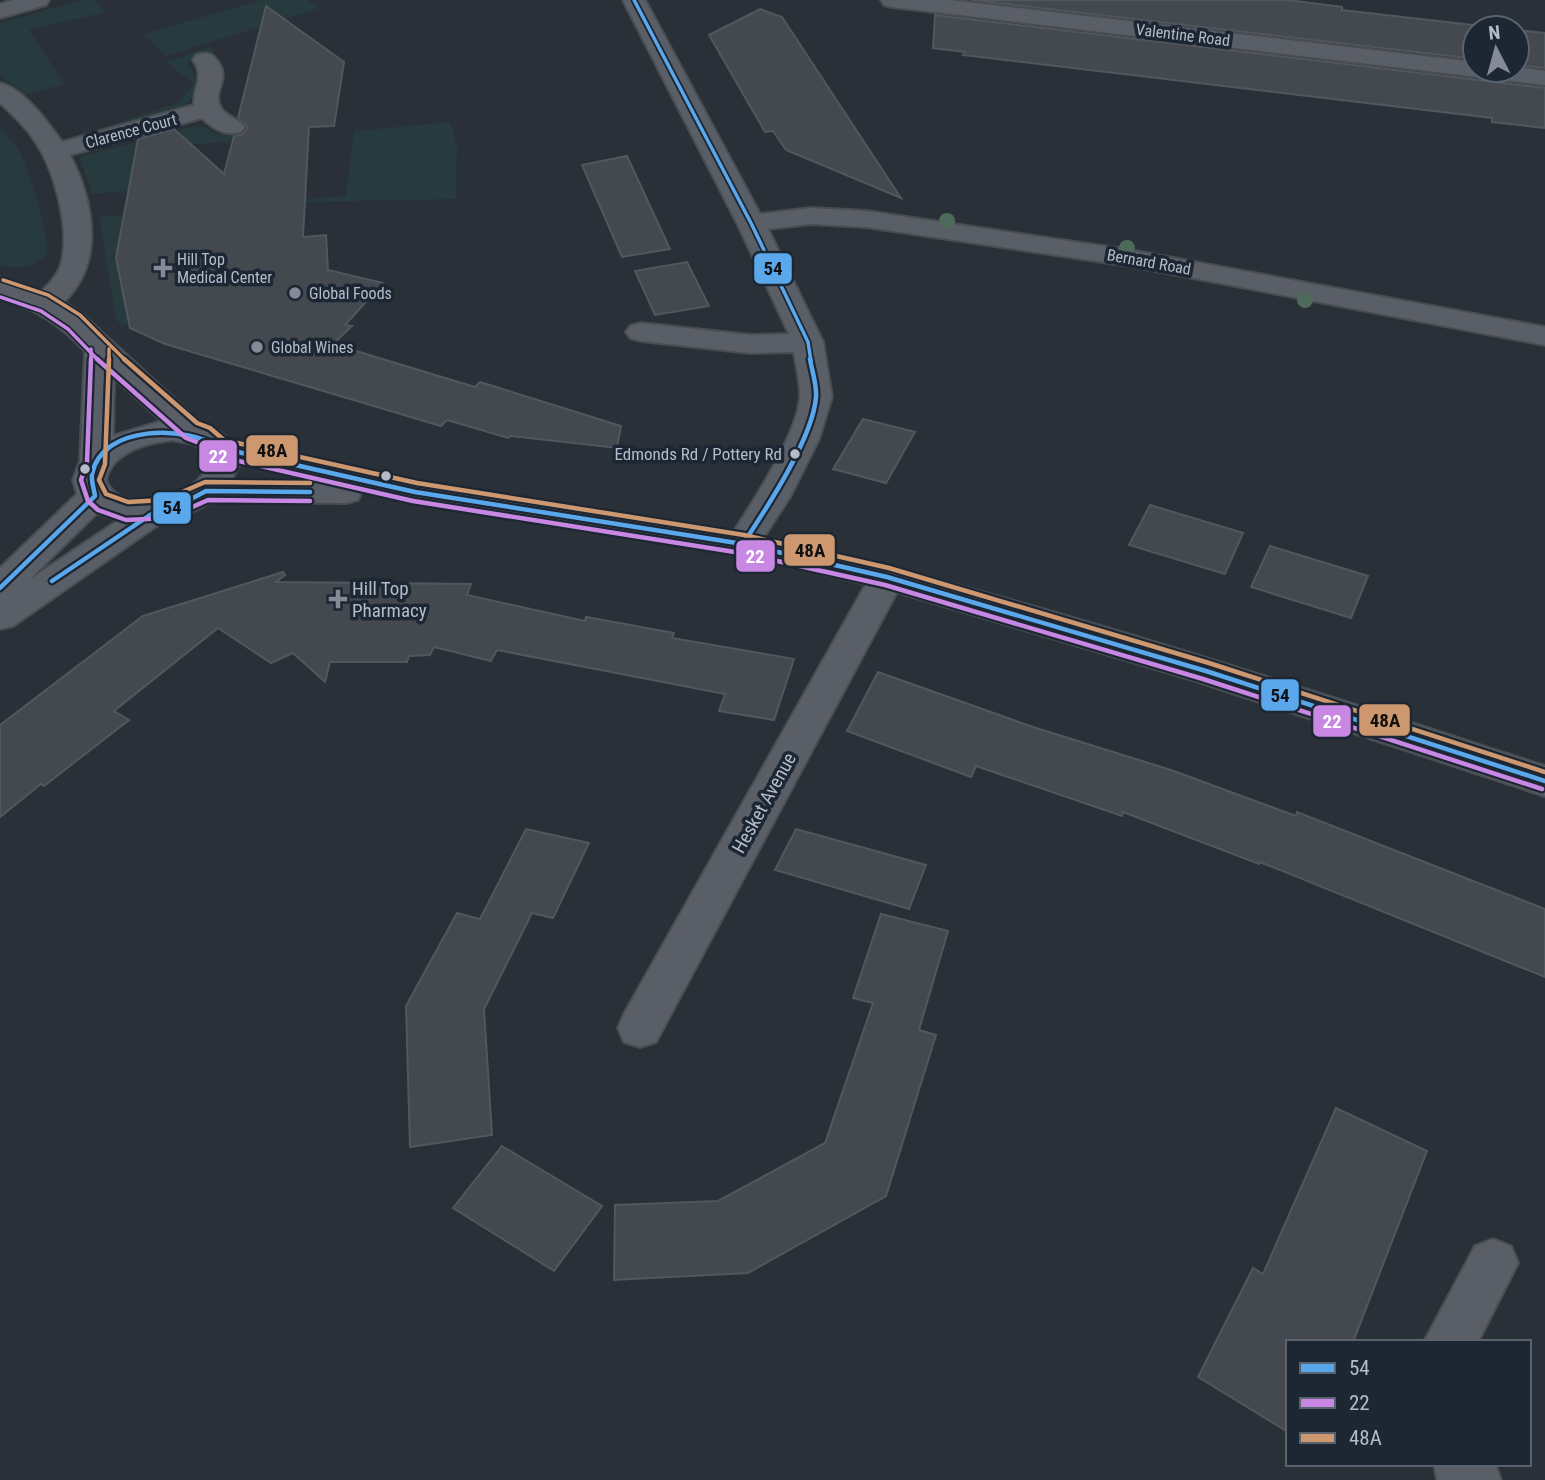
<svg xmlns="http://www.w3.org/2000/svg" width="1545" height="1480" font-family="'Roboto Condensed',sans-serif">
  <rect width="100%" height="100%" fill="#2a3038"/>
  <g fill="#273a3e">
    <polygon points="82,0 94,0 106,12 29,30 64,84 25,95 0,75 0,23"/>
    <polygon points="262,0 307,0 319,8 166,56 143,34"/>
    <path d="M210 47 215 52 189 62 188 66C201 81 198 92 184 107L90 135H79L178 103 194 84 166 62Z"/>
    <polygon points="450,122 457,145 456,199 305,202 247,206 235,204 346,196 354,131"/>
    <polygon points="200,125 218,135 224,131 276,138 136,149 129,191 93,194 79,157"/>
    <path d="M0 129C6 135 14 142 18 149 29 168 50 235 46 255 32 268 18 269 0 265Z"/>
    <polygon points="149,212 137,249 114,254 126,311 174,302 154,319 122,325 116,320 99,217"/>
  </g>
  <g fill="#444950" stroke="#52575f" stroke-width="2">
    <polygon points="972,0 1288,0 1342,7 1342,10 1499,28 1475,28 1475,59"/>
    <polygon points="266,6 344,62 334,126 309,127 303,237 326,235 328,270 383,283 345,325 352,326 333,344 475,387 480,382 621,426 617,448 511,436 508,438 447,420 441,426 165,344 130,328 116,258 138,139 174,129 224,174 234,136 243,134 248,127 238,118"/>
    <polygon points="760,9 782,17 901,198 786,150 773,131 765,132 709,35"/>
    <polygon points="935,15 1545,88 1545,128 1492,122 1492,118 963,55 965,52 933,48"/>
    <polygon points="1517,30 1545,33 1545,68 1517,65"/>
    <polygon points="627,156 670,249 622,257 582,165"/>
    <polygon points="687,262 709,306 655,315 635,271"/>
    <polygon points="863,419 915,432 886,483 833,469"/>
    <polygon points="1150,505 1243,533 1225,574 1129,545"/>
    <polygon points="1270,546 1368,576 1351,618 1251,587"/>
    <polygon points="283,572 285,575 276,582 471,584 467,595 585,621 586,617 674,633 672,638 794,659 774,720 719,711 725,694 497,650 491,661 434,647 430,655 409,656 407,662 330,662 325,682 293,653 271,663 218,628 114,711 129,720 44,786 41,784 0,817 0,725 143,616"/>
    <polygon points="878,672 1033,727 1171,770 1296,816 1297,812 1545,909 1545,977 1260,862 1259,864 1123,812 1122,816 976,766 971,777 847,731"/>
    <polygon points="526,829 589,843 553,918 532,913 484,1009 492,1135 410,1147 406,1006 457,913 480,919"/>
    <polygon points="796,829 926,865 909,909 775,870"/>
    <polygon points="881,914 948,931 919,1030 936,1035 886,1196 748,1273 614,1280 615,1205 718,1201 825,1143 873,1003 853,998"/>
    <polygon points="1336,1108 1427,1151 1353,1342 1288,1342 1288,1432 1198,1377 1253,1268 1263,1274"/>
    <polygon points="502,1146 602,1206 554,1271 453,1208"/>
  </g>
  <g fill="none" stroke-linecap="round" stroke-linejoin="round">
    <defs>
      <g id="minor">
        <polygon points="13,0 49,0 46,5 0,18 0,4"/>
        <path d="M623 0H645L760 214 811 208 866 211 1130 250 1545 327V345L1130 266 866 227 811 224 768 229 823 342 832 397 819 439 790 497 764 537C1029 597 1287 683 1545 766V796L1193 680 897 592 656 1042 640 1047 624 1042 618 1028 624 1014 866 584 743 555 415 503 362 490 358 500 346 503 211 502 188 514 168 518 13 626 0 629V568L77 494 73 480 80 461 85 351C57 322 37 310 0 298V279L41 292C49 284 56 277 60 267 72 234 55 171 36 143 27 128 13 115 0 103V83C24 89 48 122 62 142L194 105C193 87 205 77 193 60L196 55C205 53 211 52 216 59 233 79 212 89 220 106 224 116 238 118 245 127L241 132C226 136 213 129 202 118L70 155C94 203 105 262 64 302L84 316 205 427 216 430 230 440 415 481 734 531C753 502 800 429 800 395 800 381 796 366 794 352L750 353 641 341 630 338 626 332 630 326 641 323 750 335 789 334 737 223ZM114 378 162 421 113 436ZM172 440 194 444 205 453C206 456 208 460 207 464 203 495 120 520 106 480 112 452 147 443 172 440ZM240 463 321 481H231ZM97 513 119 520 29 580Z"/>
        <polygon points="881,0 950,0 1475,62 1475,70 1517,70 1517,67 1545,71 1545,85 892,7 884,5"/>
        <polygon points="1493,1239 1511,1246 1518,1263 1478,1342 1424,1342 1475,1246"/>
        <polygon points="1434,1464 1495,1464 1501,1480 1437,1480"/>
      </g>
    </defs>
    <use href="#minor" stroke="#484c53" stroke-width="4"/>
    <use href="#minor" fill="#5a5e66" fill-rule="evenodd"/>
    <defs>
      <polyline id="bus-1-far1" points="634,0 751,223 808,342 811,361"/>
      <g id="bus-1">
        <path d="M743 544C766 509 813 438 816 397 817 385 812 371 810 359"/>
        <polyline points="52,581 156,511 176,507 206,491 310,492"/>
        <path d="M0 588 95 496C94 489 91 481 92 474 102 424 187 425 220 448L415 492 743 544 887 577 1206 671 1545 781"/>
      </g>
      <g id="bus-2-far1">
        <polyline points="0,297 41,311 68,329 99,361"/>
        <polyline points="91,361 91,349"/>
      </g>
      <g id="bus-2">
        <polyline points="91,359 87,462 81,480 88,501 98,510 126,520 168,518 208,500 310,501"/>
        <polyline points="97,359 186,438 202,444 217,456 413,501 741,553 885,585 1203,679 1542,789"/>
      </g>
      <g id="bus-3-far1">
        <polyline points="3,280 48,295 80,315 126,361"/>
        <polyline points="109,361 109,349"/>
      </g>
      <g id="bus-3">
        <polyline points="109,359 105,464 99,480 106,494 128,502 164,500 205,482 310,483"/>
        <polyline points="124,359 197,423 210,428 224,440 417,483 744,535 889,568 1209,663 1545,772"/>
      </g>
    </defs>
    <use href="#bus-1-far1" stroke="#1d2633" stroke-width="7"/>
    <use href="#bus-1" stroke="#1d2633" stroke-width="9"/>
    <use href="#bus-2-far1" stroke="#1d2633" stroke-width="7"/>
    <use href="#bus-2" stroke="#1d2633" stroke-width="9"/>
    <use href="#bus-3-far1" stroke="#1d2633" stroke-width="7"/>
    <use href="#bus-3" stroke="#1d2633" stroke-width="9"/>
    <use href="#bus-1-far1" stroke="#5aa8eb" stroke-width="3.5"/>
    <use href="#bus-1" stroke="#5aa8eb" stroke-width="4.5"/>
    <use href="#bus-2-far1" stroke="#c787e3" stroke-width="3.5"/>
    <use href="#bus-2" stroke="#c787e3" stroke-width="4.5"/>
    <use href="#bus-3-far1" stroke="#cd976f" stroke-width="3.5"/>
    <use href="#bus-3" stroke="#cd976f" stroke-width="4.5"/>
  </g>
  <g fill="#4e6a5a">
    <circle cx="947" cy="221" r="8"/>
    <circle cx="1127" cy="248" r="8"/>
    <circle cx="1305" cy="300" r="8"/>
  </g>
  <g fill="#848b96" stroke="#1d2633" stroke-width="2.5">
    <path d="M159.5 257.5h7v7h7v7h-7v7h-7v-7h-7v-7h7z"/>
    <circle cx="295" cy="293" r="7"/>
    <circle cx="257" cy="347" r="7"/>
    <path d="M334.5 588.5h7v7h7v7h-7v7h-7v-7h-7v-7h7z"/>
  </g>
  <g fill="#b4bcc9" stroke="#1d2633" stroke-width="2.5">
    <circle cx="795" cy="454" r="6"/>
    <circle cx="85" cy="469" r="6"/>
    <circle cx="386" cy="476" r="6"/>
  </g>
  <g text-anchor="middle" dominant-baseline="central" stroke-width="7" stroke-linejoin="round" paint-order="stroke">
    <g font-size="16" fill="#b4bcc9" stroke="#1d2633">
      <text transform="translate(1183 35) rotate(7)">Valentine Road</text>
      <text transform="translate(131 131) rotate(-15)">Clarence Court</text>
      <text transform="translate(1149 262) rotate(10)">Bernard Road</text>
    </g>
    <g font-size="16" fill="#b4bcc9" stroke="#1d2633" text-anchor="start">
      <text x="177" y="259">Hill Top<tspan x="177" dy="18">Medical Center</tspan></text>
      <text x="309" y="293">Global Foods</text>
      <text x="271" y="347">Global Wines</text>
    </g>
    <g font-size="17" fill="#b4bcc9" stroke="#1d2633" text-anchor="end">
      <text x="782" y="454">Edmonds Rd / Pottery Rd</text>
    </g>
    <g font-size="19" fill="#b4bcc9" stroke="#1d2633" text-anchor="start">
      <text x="352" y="588">Hill Top<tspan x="352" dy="22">Pharmacy</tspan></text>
    </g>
    <g font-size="19" fill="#b4bcc9" stroke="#1d2633">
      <text transform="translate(764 803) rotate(-61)">Hesket Avenue</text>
    </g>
  </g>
  <g stroke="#1d2633" stroke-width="2.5">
    <rect x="753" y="252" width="40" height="33" rx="7" fill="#5aa8eb"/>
    <rect x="245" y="434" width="54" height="33" rx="7" fill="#cd976f"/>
    <rect x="198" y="439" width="40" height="34" rx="7" fill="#c787e3"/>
    <rect x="152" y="491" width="40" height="34" rx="7" fill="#5aa8eb"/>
    <rect x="783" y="533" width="53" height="34" rx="7" fill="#cd976f"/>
    <rect x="735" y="539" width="41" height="34" rx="7" fill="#c787e3"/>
    <rect x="1260" y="678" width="40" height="34" rx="7" fill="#5aa8eb"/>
    <rect x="1358" y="703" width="53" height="34" rx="7" fill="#cd976f"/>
    <rect x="1312" y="704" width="40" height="34" rx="7" fill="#c787e3"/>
  </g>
  <g font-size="19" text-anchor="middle" font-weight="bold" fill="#fff">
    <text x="218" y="463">22</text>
    <text x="755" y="563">22</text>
    <text x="1332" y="728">22</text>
  </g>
  <g font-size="19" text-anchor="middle" font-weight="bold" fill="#111">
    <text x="773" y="275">54</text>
    <text x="272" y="457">48A</text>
    <text x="172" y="514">54</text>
    <text x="810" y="557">48A</text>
    <text x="1280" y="702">54</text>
    <text x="1385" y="727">48A</text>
  </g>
  <rect x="1286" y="1340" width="245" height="126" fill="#1d2633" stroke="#59626f" stroke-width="2"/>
  <rect x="1300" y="1363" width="35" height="10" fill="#5aa8eb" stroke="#59626f" stroke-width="2"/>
  <text x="1349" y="1375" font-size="21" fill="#b4bcc9">54</text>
  <rect x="1300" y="1398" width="35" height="10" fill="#c787e3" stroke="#59626f" stroke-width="2"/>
  <text x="1349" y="1410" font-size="21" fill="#b4bcc9">22</text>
  <rect x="1300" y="1433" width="35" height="10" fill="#cd976f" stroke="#59626f" stroke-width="2"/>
  <text x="1349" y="1445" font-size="21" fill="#b4bcc9">48A</text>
  <g transform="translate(1496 49) rotate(354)"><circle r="33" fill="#1d2633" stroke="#59626f" stroke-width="2"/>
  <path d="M0-5L12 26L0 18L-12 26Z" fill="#848b96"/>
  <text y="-10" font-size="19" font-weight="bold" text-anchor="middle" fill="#b4bcc9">N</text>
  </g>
</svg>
